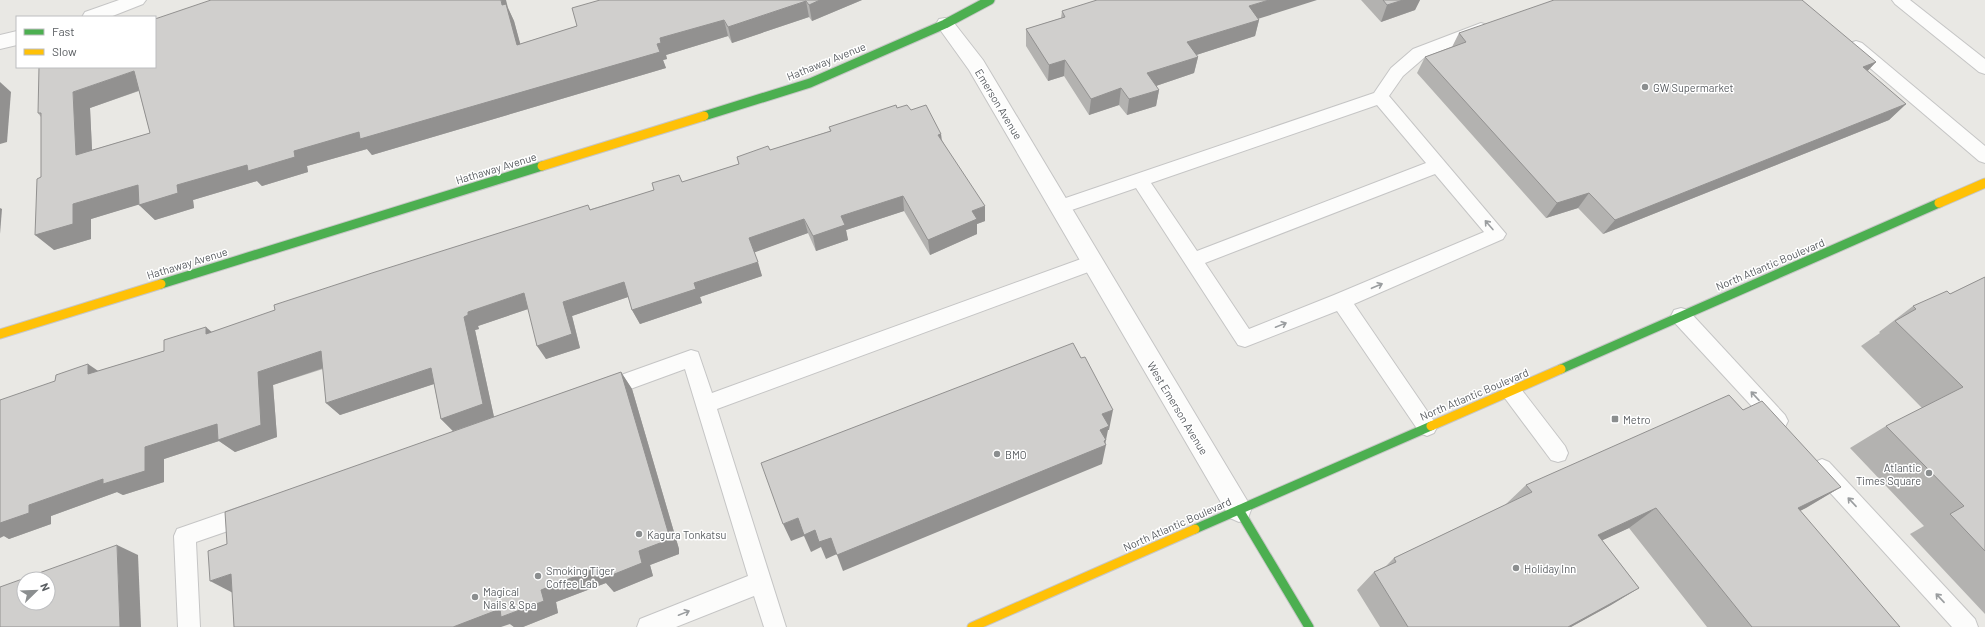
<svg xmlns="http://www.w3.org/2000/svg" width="1985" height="627" font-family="Barlow,sans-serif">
  <rect width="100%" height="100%" fill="#e9e8e4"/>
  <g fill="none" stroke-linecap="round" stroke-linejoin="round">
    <defs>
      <g id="lane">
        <polygon points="1892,0 1910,0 1985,59 1985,74 1979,72 1895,4"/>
        <path d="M1481 23 1487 25 1489 29 1487 33 1425 57 1403 76 1389 96 1506 234 1503 239 1354 304 1434 421 1437 427 1434 433 1427 436 1420 433 1337 311 1245 347 1238 345 1136 188 1060 214 1054 212 1051 207 1054 202 1374 93 1391 68 1413 49ZM1377 105 1426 163 1197 251 1151 183ZM1435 174 1484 232 1334 295 1249 329 1205 263Z"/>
        <polygon points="1856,41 1862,43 1985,146 1985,163 1979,161 1850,51 1848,47 1850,43"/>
        <polygon points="1092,255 1099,258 1101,263 1099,268 717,409 786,627 764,627 754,596 676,627 637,627 640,619 748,576 685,369 603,399 596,396 593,390 596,384 691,350 698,352 712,393"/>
        <polygon points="1681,308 1688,310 1785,415 1788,421 1785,427 1778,430 1771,427 1674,322 1671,316 1674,310"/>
        <polygon points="1511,382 1518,385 1565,446 1568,453 1565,460 1558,462 1551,460 1504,397 1501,391 1504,385"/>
        <polygon points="1822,459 1829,462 1975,619 1978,627 1952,627 1815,476 1812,469 1815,462"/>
        <polygon points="249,504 257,507 260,514 257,521 196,542 200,627 178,627 174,536 177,529"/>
      </g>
      <g id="street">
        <polygon points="119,0 146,0 143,4 110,17 82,17 85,12"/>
        <polygon points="945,18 951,19 983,60 1248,502 1251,510 1248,518 1239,522 1230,518 969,70 936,24 939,19"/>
        <polygon points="17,31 17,45 0,49 0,35"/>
      </g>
      <g id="fast">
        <polyline points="704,116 810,83 945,24 990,0"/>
        <polyline points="161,284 542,166"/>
        <polyline points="1561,369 1939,203"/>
        <polyline points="1239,510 1309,627"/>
        <polyline points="1195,529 1431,426"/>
      </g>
      <g id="slow">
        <polyline points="542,166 704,116"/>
        <polyline points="1939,203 1985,183"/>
        <polyline points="0,334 161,284"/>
        <polyline points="1431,426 1561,369"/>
        <polyline points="972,627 1195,529"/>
      </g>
    </defs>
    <use href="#lane" stroke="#c5c5c5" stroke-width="2"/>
    <use href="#street" stroke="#c5c5c5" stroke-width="2"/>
    <use href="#fast" stroke="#c6c6c6" stroke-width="11"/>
    <use href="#slow" stroke="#c6c6c6" stroke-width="11"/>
    <use href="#lane" fill="#fcfcfb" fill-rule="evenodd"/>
    <use href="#street" fill="#fcfcfb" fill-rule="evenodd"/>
    <use href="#fast" stroke="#4caf50" stroke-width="9"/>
    <use href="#slow" stroke="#ffc107" stroke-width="9"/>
  </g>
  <g fill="#b3b2b0" fill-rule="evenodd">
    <path d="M600 0H862L812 21 809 17 732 43 728 36 666 55 667 59 663 60 666 68 372 155 367 149 307 166 308 172 262 186 257 181 193 200 194 208 155 220 139 204 91 219V239L54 250 41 177V117L38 113 508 8 514 21 520 44 577 26ZM139 91 150 133 92 150 90 108Z"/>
    <polygon points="1361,0 1420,0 1415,10 1381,22"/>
    <polygon points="1062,11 1258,18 1259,20 1255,36 1196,55 1198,57 1194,73 1156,86 1159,90 1156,106 1127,115 1119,105 1089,115 1064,76 1048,81 1026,46 1026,29 1061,18"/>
    <polygon points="1459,33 1876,62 1867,71 1906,104 1889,120 1603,234 1578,208 1546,218 1417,73 1425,57 1452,47"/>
    <polygon points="897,108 911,110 941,134 942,140 985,221 977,224 977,234 930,255 904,211 846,230 848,240 816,251 808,233 754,252 762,276 700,297 702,303 640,324 632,310 628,297 572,316 580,348 546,359 528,309 478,326 479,329 475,330 494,417 621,372 632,389 679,549 679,554 650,565 653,576 614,592 606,583 556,602 558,613 523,627 514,627 510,624 232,593 227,544 453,431 441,419 434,384 340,415 326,403 323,369 273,385 277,437 235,452 219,441 164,459 164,482 123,495 117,492 51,516 51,524 9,539 4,536 55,381 98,371 164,351 211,332 591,209 682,182 739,164 737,157 770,150 830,131 829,127"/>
    <polygon points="1985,277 1985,614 1910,534 1924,526 1850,448 1886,426 1922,408 1861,346 1880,333 1879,332 1913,306 1950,294"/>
    <polygon points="1743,410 1841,487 1800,511 1900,627 1707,627 1629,528 1602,540 1639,588 1611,605 1571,627 1380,627 1357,590 1374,572 1386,566 1394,558 1505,505 1526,485"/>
  </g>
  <g fill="#929190">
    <polygon points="501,0 506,0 508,8 514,21 525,61 517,45 502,5"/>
    <polygon points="820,0 862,0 812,21 809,5"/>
    <polygon points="1269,0 1317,0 1245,23 1249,6"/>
    <polygon points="1403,0 1420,0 1415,10 1381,22 1387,5"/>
    <polygon points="806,1 809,17 732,43 728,27"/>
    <polygon points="724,20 728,36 666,55 667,59 663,60 666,68 372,155 367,149 307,166 308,172 262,186 257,181 193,200 194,208 155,220 139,205 177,185 657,44 660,38"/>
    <polygon points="1259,20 1255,36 1184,59 1187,42"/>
    <polygon points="1198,57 1194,73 1144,90 1147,73"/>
    <polygon points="1065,60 1064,76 1048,81 1049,65"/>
    <polygon points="1876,62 1860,79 1863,67"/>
    <polygon points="134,71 149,87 90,108 93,170 76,155 73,92"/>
    <polygon points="0,82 11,92 7,142 0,144"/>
    <polygon points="1121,88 1119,105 1089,115 1091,99"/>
    <polygon points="1159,90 1156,106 1127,115 1129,99"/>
    <polygon points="1906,104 1889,120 1603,234 1615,220"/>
    <polygon points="941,134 942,149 938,135"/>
    <polygon points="138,185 154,200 91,219 91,239 54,250 35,235 73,204"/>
    <polygon points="1589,193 1578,208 1546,218 1557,203"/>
    <polygon points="903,196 904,211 846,230 848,240 816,251 813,236 841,216"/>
    <polygon points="985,206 985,221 977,224 977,234 930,255 928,240 972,211"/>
    <polygon points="0,208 2,209 0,234"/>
    <polygon points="804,219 808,233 753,253 749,238"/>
    <polygon points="758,262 762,276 700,297 702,303 640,324 632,310 694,283"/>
    <polygon points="624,282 631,296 572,316 580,348 546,359 537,346 563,302"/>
    <polygon points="524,293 534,307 478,326 479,329 475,330 494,417 453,431 441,419 464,317 468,312"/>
    <polygon points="206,327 222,341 206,334"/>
    <polygon points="321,351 335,364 273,385 277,437 235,452 219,441 164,459 164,482 123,495 117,492 51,516 51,524 9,539 4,536 0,538 0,523 29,505 103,479 145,447 258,372"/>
    <polygon points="88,364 107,377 88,374"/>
    <polygon points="431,368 443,381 340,415 326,403"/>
    <polygon points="621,372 632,389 679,549 679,554 650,565 653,576 614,592 606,583 556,602 558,613 523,627 514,627 510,624 501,627 453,627 541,590 639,551"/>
    <polygon points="1113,410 1109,430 1108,430 1105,445 1106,445 1102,464 843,571 837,555 1102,414"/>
    <polygon points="1841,487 1806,508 1765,528 1798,508"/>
    <polygon points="1656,508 1629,528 1573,554 1598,535"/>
    <polygon points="798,518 815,530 831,538 837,554 826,559 821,547 811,552 804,536 791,541 783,524"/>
    <polygon points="117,545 138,555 141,627 120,627"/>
    <polygon points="231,574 235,594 210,581"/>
    <polygon points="1639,588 1611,605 1571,627 1568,627"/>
  </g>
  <g fill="#d0cfcd" stroke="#929190" fill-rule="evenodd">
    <path d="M211 0H501L502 5 506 4 517 45 577 26 572 8 600 0H820L809 5 806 1 728 27 724 20 660 38 661 43 657 44 660 52 360 139 359 132 294 151 295 157 248 171 247 165 177 185 178 193 139 205 138 185 73 204V224L35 235 37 179 41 177V113H38L39 67H155V19ZM134 71 150 133 76 155 73 92Z"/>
    <polygon points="1097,0 1269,0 1249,6 1259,20 1187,42 1198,57 1147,73 1159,90 1129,99 1121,88 1091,99 1065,60 1049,65 1026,29 1065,17 1062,11"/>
    <polygon points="1383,0 1403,0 1387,5"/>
    <polygon points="1554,0 1802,0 1876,62 1863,67 1906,104 1615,220 1589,193 1557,203 1425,57 1466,42 1459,33"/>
    <polygon points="896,105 897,108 907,105 911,110 926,105 941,134 938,135 985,206 972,211 977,219 928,240 903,196 841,216 845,225 813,236 804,219 749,238 758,262 694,283 696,289 632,310 624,282 563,302 572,334 537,346 524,293 468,312 468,315 464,317 483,404 441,419 431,368 326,403 321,351 258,372 261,425 218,440 217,424 145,447 145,471 103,484 103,479 29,505 29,513 0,523 0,400 55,381 56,375 88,364 88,374 164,351 164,340 206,327 206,334 275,310 274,305 372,273 588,205 590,210 654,190 652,183 679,175 682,182 739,164 737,157 768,146 770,150 831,131 829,127"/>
    <polygon points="1985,277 1985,551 1950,514 1964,506 1886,426 1963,387 1895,321 1916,309 1913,306 1947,291 1950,294"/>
    <polygon points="1073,343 1081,358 1085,357 1113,410 1102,414 1109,426 1100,430 1106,440 1104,441 1106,445 837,555 831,538 819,542 815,530 804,535 798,518 783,524 761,463"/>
    <polygon points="621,372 669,535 668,540 639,551 642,563 602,579 599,567 541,590 544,601 501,617 500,609 453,627 234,627 231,574 210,581 208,551 227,544 225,512"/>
    <polygon points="1729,395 1743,410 1762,401 1841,487 1798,508 1900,627 1752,627 1656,508 1598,535 1639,588 1568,627 1408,627 1374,572 1396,562 1394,558 1532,492 1526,485"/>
    <path d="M117 545 120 627H0V587ZM24 579H48V603H24Z"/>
  </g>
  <defs><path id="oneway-shaft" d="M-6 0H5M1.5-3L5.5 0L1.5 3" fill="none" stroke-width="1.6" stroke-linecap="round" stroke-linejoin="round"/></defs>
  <g stroke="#9a9d9f">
    <use href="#oneway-shaft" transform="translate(1489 225) rotate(-131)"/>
    <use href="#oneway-shaft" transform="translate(1377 286) rotate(-23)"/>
    <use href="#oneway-shaft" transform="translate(1281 325) rotate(-22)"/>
    <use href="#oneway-shaft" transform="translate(1755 396) rotate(-133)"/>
    <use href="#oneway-shaft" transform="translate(1852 502) rotate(-133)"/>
    <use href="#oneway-shaft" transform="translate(1940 598) rotate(-133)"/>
    <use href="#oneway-shaft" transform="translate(684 613) rotate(-22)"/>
  </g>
  <g fill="#8b8e8f" stroke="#fff" stroke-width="1.5">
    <circle cx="1645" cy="87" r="4"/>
    <rect x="1611" y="415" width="8" height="8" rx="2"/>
    <circle cx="997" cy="454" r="4"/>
    <circle cx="1929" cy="473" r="4"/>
    <circle cx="639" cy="534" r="4"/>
    <circle cx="1516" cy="568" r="4"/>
    <circle cx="538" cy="576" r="4"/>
    <circle cx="475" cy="597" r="4"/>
  </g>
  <g text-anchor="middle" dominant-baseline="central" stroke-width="3" stroke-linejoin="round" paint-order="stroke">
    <g font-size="11" fill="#595d61" stroke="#fff">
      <text transform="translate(826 61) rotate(-22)">Hathaway Avenue</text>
      <text transform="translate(999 104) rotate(59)">Emerson Avenue</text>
      <text transform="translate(496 168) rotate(-17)">Hathaway Avenue</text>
      <text transform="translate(187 263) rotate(-17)">Hathaway Avenue</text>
      <text transform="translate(1770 264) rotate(-23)">North Atlantic Boulevard</text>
      <text transform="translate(1474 394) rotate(-23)">North Atlantic Boulevard</text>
      <text transform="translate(1178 408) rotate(59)">West Emerson Avenue</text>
      <text transform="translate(1177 524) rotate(-24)">North Atlantic Boulevard</text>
    </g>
    <g font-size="11" fill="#595d61" stroke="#fff" text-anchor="start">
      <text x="1653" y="87">GW Supermarket</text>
      <text x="1623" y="419">Metro</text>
      <text x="1005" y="454">BMO</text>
      <text x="1921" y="467" text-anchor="end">Atlantic<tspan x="1921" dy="13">Times Square</tspan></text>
      <text x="647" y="534">Kagura Tonkatsu</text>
      <text x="1524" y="568">Holiday Inn</text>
      <text x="546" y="570">Smoking Tiger<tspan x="546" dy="13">Coffee Lab</tspan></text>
      <text x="483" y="591">Magical<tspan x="483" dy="13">Nails &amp; Spa</tspan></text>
    </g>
  </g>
  <rect x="16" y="16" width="140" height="52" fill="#ffffff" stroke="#bdbec0"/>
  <rect x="24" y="29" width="20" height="6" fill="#4caf50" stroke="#bdbec0"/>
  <text x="52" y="36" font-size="12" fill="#595d61">Fast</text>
  <rect x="24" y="49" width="20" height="6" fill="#ffc107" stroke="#bdbec0"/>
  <text x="52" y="56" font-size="12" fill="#595d61">Slow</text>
  <g transform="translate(36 591) rotate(67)"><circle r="19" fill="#ffffff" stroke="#bdbec0"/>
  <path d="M0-3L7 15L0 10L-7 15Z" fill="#8b8e8f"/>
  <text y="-6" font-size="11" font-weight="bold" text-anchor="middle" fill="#595d61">N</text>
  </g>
</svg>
